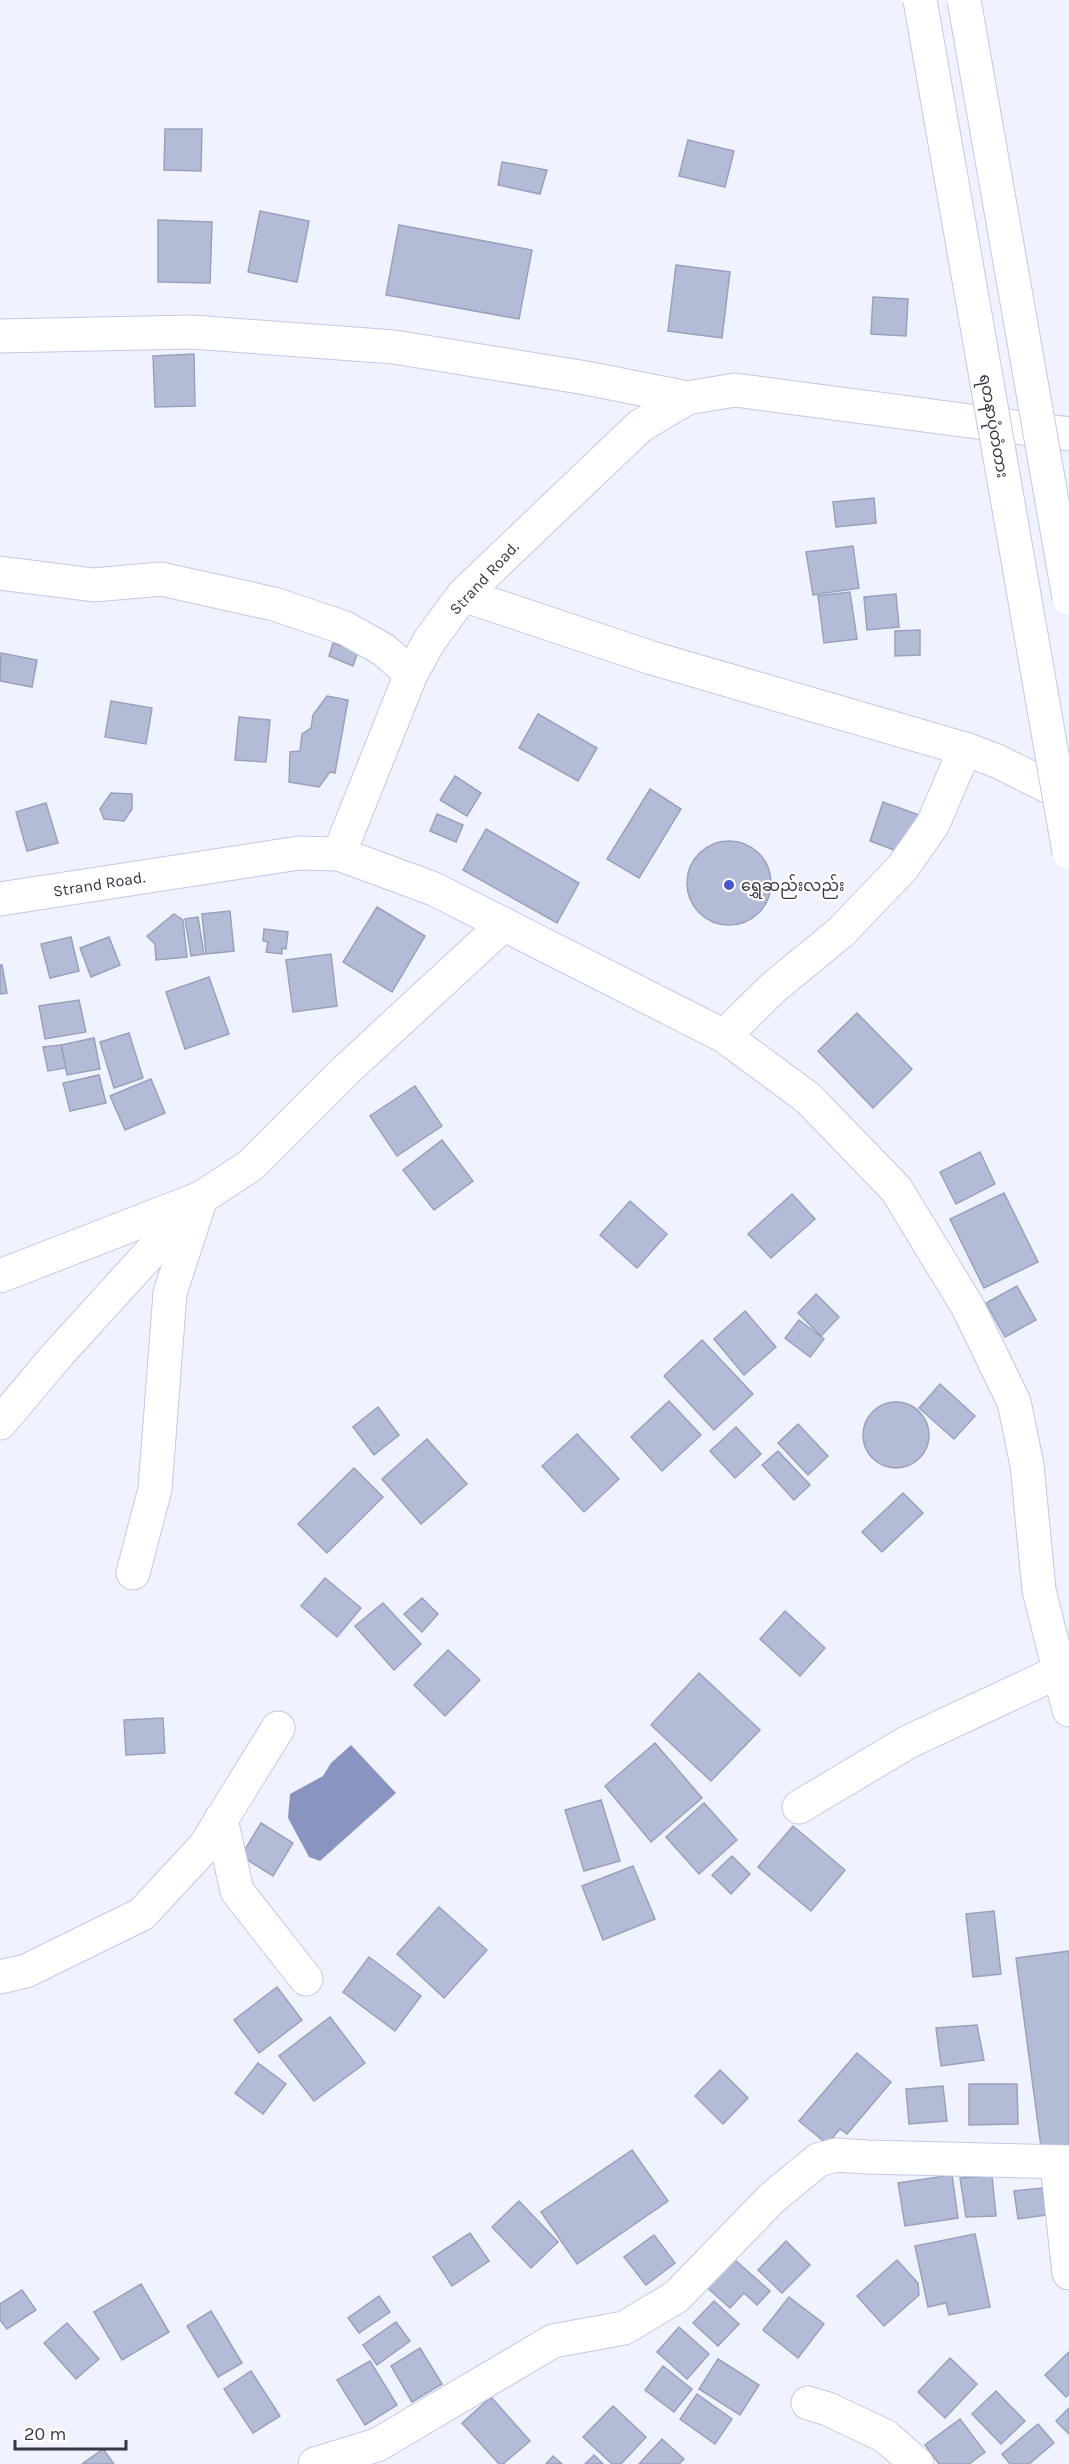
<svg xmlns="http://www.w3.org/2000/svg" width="1069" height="2464" font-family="Karla,'Noto Sans Myanmar',sans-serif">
  <rect width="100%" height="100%" fill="#f0f3ff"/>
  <polygon fill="#8994c1" points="351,1745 396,1793 320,1861 309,1857 288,1818 290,1794 323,1776 331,1763"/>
  <g fill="#b4bbd7" stroke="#99a1bc" stroke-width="1.5">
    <polygon points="165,129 202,129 201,171 164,170"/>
    <polygon points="688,140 734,151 725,187 679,176"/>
    <polygon points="502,162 547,170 540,194 498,185"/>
    <polygon points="260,211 309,221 297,282 248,272"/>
    <polygon points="158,220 212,222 210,283 158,282"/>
    <polygon points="399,225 532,250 519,319 386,295"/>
    <polygon points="676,265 730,272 722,338 668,331"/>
    <polygon points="873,297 908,299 906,336 871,334"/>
    <polygon points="194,354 195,406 155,407 153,356"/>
    <polygon points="874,498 876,523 836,527 833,502"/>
    <polygon points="853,546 859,588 813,595 806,552"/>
    <polygon points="850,592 857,639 824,643 818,596"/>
    <polygon points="896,594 899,627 867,630 864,597"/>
    <polygon points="920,630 920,655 895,656 895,631"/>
    <polygon points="333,643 358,652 353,666 329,656"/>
    <polygon points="1,653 37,660 32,687 0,681"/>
    <polygon points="327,696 348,700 335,773 330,772 319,787 289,782 290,752 300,751 302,734 311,728 313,715"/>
    <polygon points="111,701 152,708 146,744 105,737"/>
    <polygon points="538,714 597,748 578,781 519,748"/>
    <polygon points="239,717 270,720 266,762 235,760"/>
    <polygon points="455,776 481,793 467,816 440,800"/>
    <polygon points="650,789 681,809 639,878 607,859"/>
    <polygon points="111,793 132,794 132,809 124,821 104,819 100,809"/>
    <polygon points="883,802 919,815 905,854 870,841"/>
    <polygon points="46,803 58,843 27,851 16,812"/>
    <polygon points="437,814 463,825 456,842 430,831"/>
    <polygon points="486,829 579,883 557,923 463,870"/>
    <circle cx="729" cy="883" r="42"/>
    <polygon points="377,907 425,936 392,992 343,962"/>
    <polygon points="230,911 234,951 206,954 202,914"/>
    <polygon points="174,914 183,920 187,957 156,960 155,944 147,936"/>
    <polygon points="198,917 204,954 191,956 185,919"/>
    <polygon points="264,929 288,932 286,949 282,948 282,954 266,952 268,942 263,941"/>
    <polygon points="71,937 79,971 50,978 41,944"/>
    <polygon points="109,937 120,965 91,977 80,948"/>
    <polygon points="331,954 337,1006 293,1012 286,960"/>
    <polygon points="0,965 2,965 7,993 0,994"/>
    <polygon points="209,977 229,1034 185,1049 166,992"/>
    <polygon points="79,1000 86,1032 45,1039 39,1006"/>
    <polygon points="857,1013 912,1069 873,1108 818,1051"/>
    <polygon points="129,1033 143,1078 114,1088 100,1042"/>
    <polygon points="94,1038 100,1069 67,1075 61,1045"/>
    <polygon points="61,1045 66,1068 48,1071 43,1047"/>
    <polygon points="99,1075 106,1103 70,1111 63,1083"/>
    <polygon points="151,1079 165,1113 125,1130 110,1096"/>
    <polygon points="415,1086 442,1126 397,1156 370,1116"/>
    <polygon points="442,1140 473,1181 434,1210 403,1170"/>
    <polygon points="980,1152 995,1184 956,1204 940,1172"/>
    <polygon points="1004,1193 1038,1262 984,1288 950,1219"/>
    <polygon points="792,1194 815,1219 771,1258 748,1234"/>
    <polygon points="630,1201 667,1234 637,1268 600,1235"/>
    <polygon points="1017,1286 1036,1320 1005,1337 986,1303"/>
    <polygon points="816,1294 839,1317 821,1336 798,1313"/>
    <polygon points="745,1311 776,1347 744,1375 714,1339"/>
    <polygon points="799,1320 824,1339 810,1357 785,1338"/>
    <polygon points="702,1340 753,1394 714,1430 664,1376"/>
    <polygon points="940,1384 975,1416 954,1439 919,1408"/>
    <polygon points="669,1401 701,1435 662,1471 631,1437"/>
    <circle cx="896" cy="1435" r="33"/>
    <polygon points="378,1407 399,1435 374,1455 353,1427"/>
    <polygon points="798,1424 828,1456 808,1475 778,1443"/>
    <polygon points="736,1427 761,1454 735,1478 710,1451"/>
    <polygon points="577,1434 619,1479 584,1512 542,1466"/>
    <polygon points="427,1439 467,1484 421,1524 382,1479"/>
    <polygon points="778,1451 810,1485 794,1500 762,1465"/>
    <polygon points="354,1468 383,1497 327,1553 298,1524"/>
    <polygon points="903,1493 923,1513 882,1552 862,1532"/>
    <polygon points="325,1578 361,1608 337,1637 301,1606"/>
    <polygon points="422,1598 438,1614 422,1632 404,1614"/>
    <polygon points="383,1603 421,1644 394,1670 355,1626"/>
    <polygon points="785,1611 825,1648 800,1676 760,1639"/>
    <polygon points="448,1650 480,1680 445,1716 414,1685"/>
    <polygon points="699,1673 760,1730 711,1781 651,1725"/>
    <polygon points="163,1718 165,1753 126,1755 124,1720"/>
    <polygon points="655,1743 702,1798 651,1842 605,1786"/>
    <polygon points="601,1800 620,1861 584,1871 565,1810"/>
    <polygon points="704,1803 737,1840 699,1874 666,1837"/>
    <polygon points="261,1823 293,1843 273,1876 241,1856"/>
    <polygon points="793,1826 845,1870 811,1911 758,1867"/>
    <polygon points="732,1856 750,1874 731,1894 712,1875"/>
    <polygon points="633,1866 655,1919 603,1940 582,1886"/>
    <polygon points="439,1907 487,1950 444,1998 397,1954"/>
    <polygon points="994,1911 1001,1974 973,1977 966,1914"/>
    <polygon points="1069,1951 1069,2145 1041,2147 1016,1958"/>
    <polygon points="369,1957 421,1996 395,2031 343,1992"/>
    <polygon points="277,1987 302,2020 259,2053 234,2020"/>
    <polygon points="330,2017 365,2063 314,2101 279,2056"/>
    <polygon points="977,2025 984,2060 941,2066 936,2028"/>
    <polygon points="857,2053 891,2082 847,2134 840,2129 827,2144 799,2121"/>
    <polygon points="258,2063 286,2084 263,2114 235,2093"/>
    <polygon points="720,2070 748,2098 723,2124 695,2096"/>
    <polygon points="969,2084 1017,2084 1018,2124 969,2125"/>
    <polygon points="943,2086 947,2121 909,2124 906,2089"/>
    <polygon points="632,2150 668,2201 577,2264 541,2212"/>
    <polygon points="952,2175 958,2218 905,2226 898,2183"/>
    <polygon points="992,2176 996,2216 966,2217 960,2178"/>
    <polygon points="1042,2188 1046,2215 1018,2219 1014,2191"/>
    <polygon points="519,2201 558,2242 531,2268 492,2227"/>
    <polygon points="470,2233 489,2261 452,2286 433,2257"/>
    <polygon points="975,2234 990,2307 949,2315 946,2303 928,2307 915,2246"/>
    <polygon points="654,2235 675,2263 646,2285 624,2257"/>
    <polygon points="786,2241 810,2265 782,2293 758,2270"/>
    <polygon points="727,2253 770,2291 757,2305 744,2293 730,2308 702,2283"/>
    <polygon points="897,2260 918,2283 919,2295 884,2326 857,2296"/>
    <polygon points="141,2284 169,2332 122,2360 94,2312"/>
    <polygon points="22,2290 36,2310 7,2329 0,2320 0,2304"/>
    <polygon points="379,2296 390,2312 359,2333 348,2318"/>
    <polygon points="789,2297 824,2324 798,2358 763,2330"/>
    <polygon points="714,2301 739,2324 718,2346 693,2323"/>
    <polygon points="211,2311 242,2363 218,2377 187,2326"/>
    <polygon points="396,2322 410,2341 377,2365 363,2345"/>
    <polygon points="67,2323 99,2359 76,2379 44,2343"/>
    <polygon points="679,2327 709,2354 687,2379 657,2352"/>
    <polygon points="420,2348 442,2384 412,2402 391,2366"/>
    <polygon points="1069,2352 1069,2394 1066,2397 1045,2375"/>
    <polygon points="950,2358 977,2384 945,2418 918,2392"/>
    <polygon points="718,2359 759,2385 740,2415 699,2389"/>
    <polygon points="370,2361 397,2405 365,2425 337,2380"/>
    <polygon points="663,2366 692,2389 674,2412 645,2390"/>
    <polygon points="251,2371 280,2416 253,2433 224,2389"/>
    <polygon points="996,2391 1025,2421 1001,2444 972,2414"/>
    <polygon points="697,2394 732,2419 715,2444 680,2419"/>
    <polygon points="491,2397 530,2441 503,2464 499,2464 462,2423"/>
    <polygon points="613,2406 646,2437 621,2464 612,2464 583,2437"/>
    <polygon points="1069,2408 1069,2434 1056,2421"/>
    <polygon points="960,2419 985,2452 969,2464 939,2464 925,2445"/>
    <polygon points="1038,2424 1054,2443 1029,2464 1010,2464 1002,2454"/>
    <polygon points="662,2439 684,2459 679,2464 639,2464"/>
    <polygon points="103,2449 114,2464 82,2464"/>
    <polygon points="594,2455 603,2464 585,2464"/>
    <polygon points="553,2456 562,2464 546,2464"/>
  </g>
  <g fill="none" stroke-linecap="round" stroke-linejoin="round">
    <defs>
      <g id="minor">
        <polyline points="0,336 192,332 394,347 586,378 687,398"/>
        <polyline points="0,573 94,585 161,579 274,604 345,628 384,650 411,674"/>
        <polyline points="463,595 652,658 965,749 997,761 1069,797"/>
        <polyline points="339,854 434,889 724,1036 808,1098 896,1189 968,1307 1014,1402 1027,1465 1039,1590 1069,1710"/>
        <polyline points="0,899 299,853 339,854 411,674 430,640 463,595 640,426 687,398 735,390 1069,434"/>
        <polyline points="724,1036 774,987 841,932 903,867 933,824 965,749"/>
        <polyline points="0,1276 201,1198 251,1165 344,1072 504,924"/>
        <polyline points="0,1423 59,1353 193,1206"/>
        <polyline points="133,1573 155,1489 170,1293 201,1198"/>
        <polyline points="799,1807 908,1742 1060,1671 1069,1662"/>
        <polyline points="221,1819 237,1891 306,1979"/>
        <polyline points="0,1977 26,1971 142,1914 205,1846 278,1728"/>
        <polyline points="1057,2164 1069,2273"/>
        <polyline points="808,2403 828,2409 885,2436 917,2464"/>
        <polyline points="315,2464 377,2445 553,2341 624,2328 676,2297 772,2198 818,2160 836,2155 867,2157 1069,2162"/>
      </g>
    </defs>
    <use href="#minor" stroke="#c2c9e6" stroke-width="35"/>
    <use href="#minor" stroke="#fff" stroke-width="33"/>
    <defs>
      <g id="highway-bridge">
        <polyline points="920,0 1069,852"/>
        <polyline points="964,0 1069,598"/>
      </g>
    </defs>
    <use href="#highway-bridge" stroke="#c2c9e6" stroke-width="35" stroke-linecap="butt"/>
    <use href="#highway-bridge" stroke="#fff" stroke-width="33"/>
  </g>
  <circle fill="#4a56cb" stroke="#fff" stroke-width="2" cx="729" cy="885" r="6"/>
  <g text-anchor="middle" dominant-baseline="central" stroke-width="4.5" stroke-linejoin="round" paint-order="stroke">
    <g font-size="16" fill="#353844" stroke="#fff">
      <text transform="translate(994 426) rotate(80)">ရတနာပုံတံတား</text>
      <text transform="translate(484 578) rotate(-47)">Strand Road.</text>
      <text transform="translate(99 884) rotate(-9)">Strand Road.</text>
    </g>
    <g font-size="16" fill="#353844" stroke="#fff" text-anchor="start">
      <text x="741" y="885">ရွှေဆည်းလည်း</text>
    </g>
  </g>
  <path d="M15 2440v9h111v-9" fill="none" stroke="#353844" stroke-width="3"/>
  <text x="24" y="2440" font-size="18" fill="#353844" stroke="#ffffff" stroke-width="4.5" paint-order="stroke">20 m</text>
</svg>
